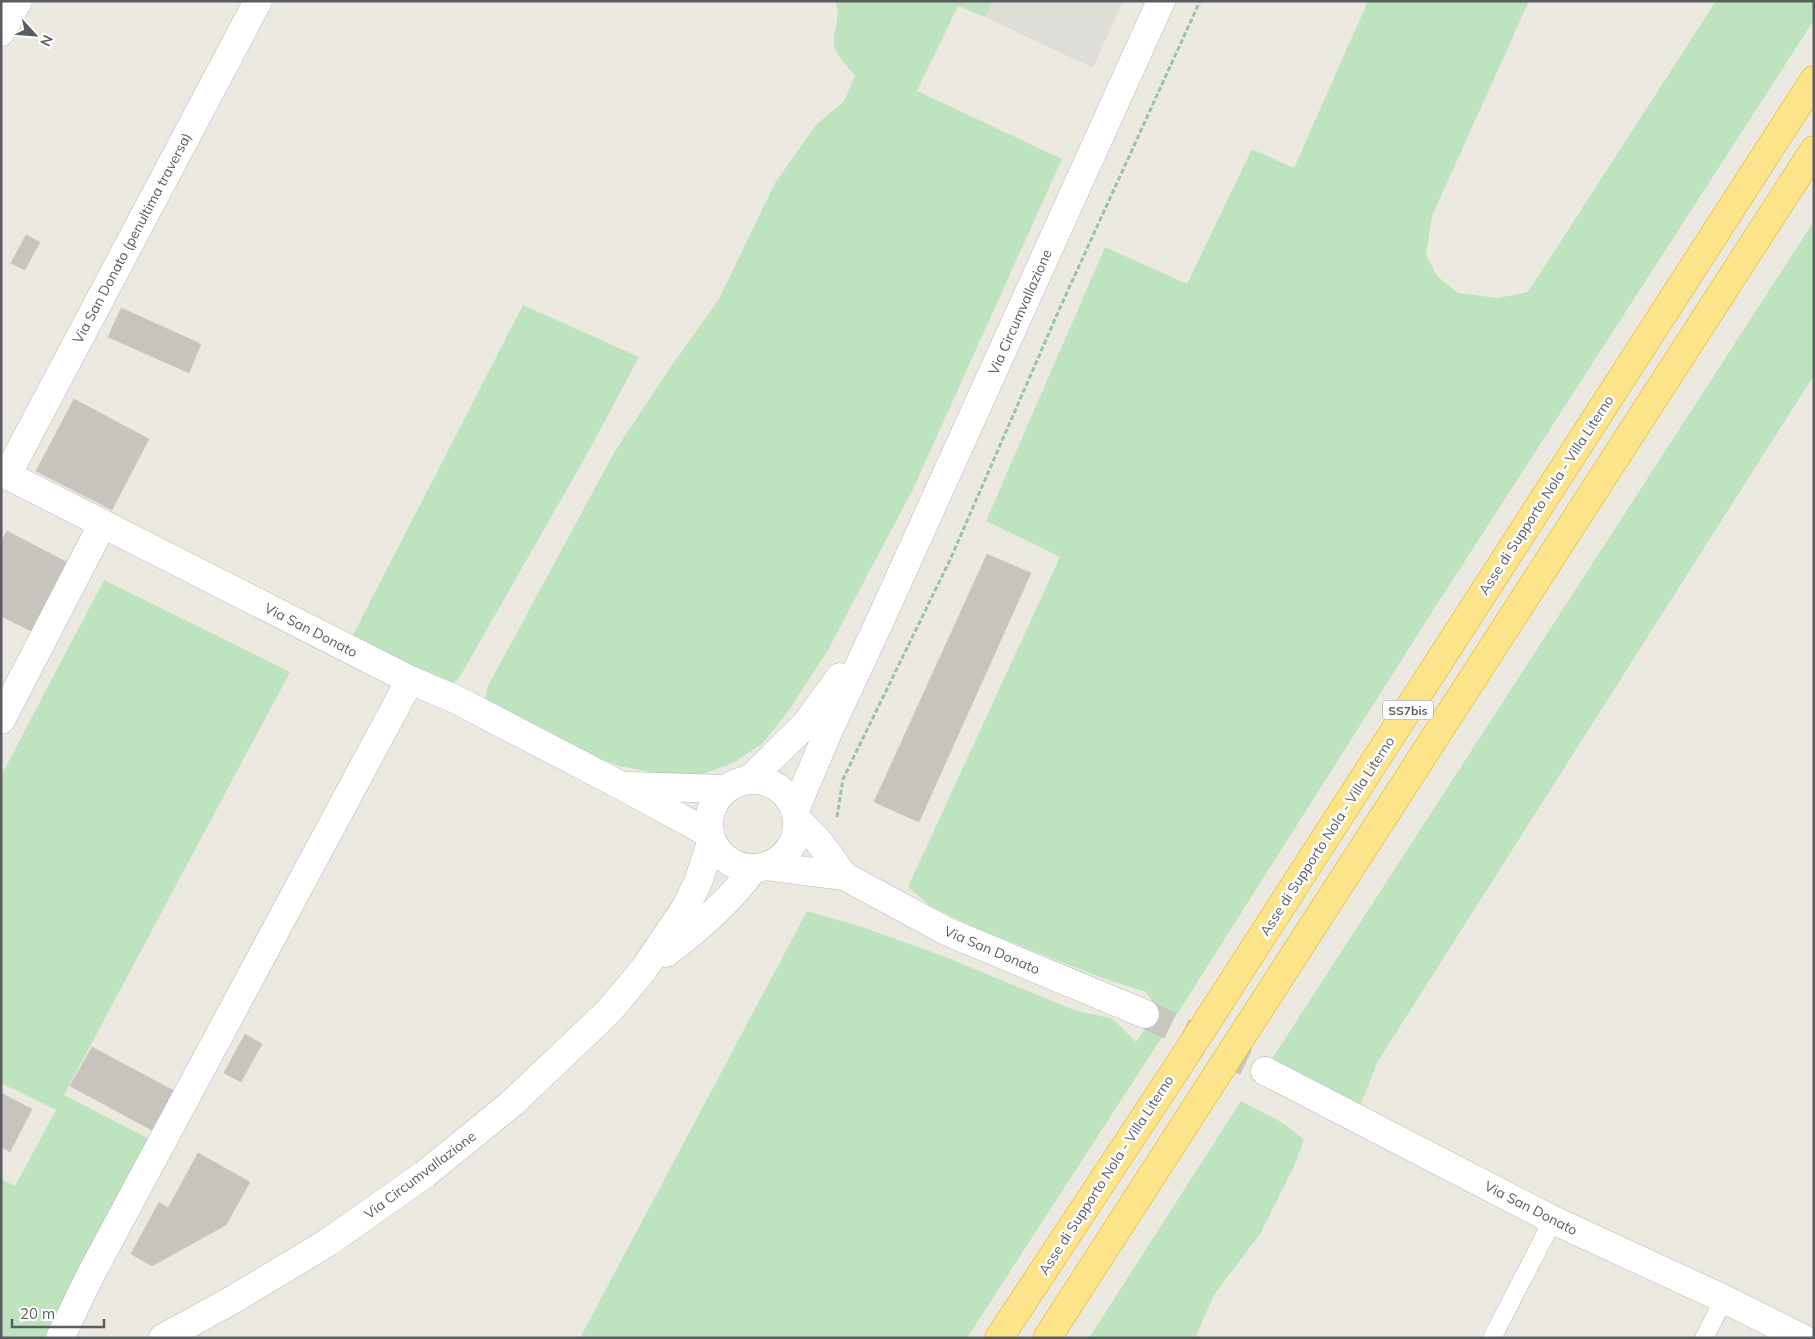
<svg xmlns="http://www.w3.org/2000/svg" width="1815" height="1339" font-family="Mulish,sans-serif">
  <rect width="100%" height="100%" fill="#eceae0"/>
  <polygon fill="#dfddd8" points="993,1 1123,1 1093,68 985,17"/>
  <g fill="#bde4bf">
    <path d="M835 1H993L985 17 958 6 917 91 1062 159 913 489 828 650 787 713 762 744 733 763 703 774 666 775 619 766 588 754 489 706 485 698 488 686 615 451 668 371 719 299 775 183 816 125 844 101 855 76C850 69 837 56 835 49 830 34 843 15 835 1Z"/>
    <polygon points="1368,1 1529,1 1432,216 1426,254 1437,276 1458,293 1498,298 1528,292 1716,1 1814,1 1814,20 1432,612 1186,1000 967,1338 580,1338 807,911 862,927 943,956 1074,1010 1113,1019 1136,1042 1158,1010 1146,992 1102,978 978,929 930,906 908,887 1060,557 986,521 1105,247 1187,284 1252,149 1294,168"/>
    <polygon points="1814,221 1814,375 1378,1061 1358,1111 1270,1062"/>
    <polygon points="523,305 639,357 590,449 458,680 450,685 353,635"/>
    <polygon points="104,580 290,672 64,1095 151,1140 48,1338 1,1338 1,1179 15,1186 56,1110 1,1083 1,776"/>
    <polygon points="1241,1101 1285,1124 1304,1140 1294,1166 1260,1234 1214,1295 1195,1338 1089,1338"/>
  </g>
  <g fill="#c7c4be" stroke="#d0ccbf">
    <polygon points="26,235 40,242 25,270 11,263"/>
    <polygon points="121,308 201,344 189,373 108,337"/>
    <polygon points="74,399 149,439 112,510 36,471"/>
    <polygon points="7,531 72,565 37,634 1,616 1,542"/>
    <polygon points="987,554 1031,573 919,822 874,802"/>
    <polygon points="245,1034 262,1044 241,1082 224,1073"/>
    <polygon points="92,1047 180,1094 159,1134 70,1086"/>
    <polygon points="1,1093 32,1109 10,1152 1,1147"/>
    <polygon points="198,1153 250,1182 226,1225 152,1266 131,1254 159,1202 168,1208"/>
  </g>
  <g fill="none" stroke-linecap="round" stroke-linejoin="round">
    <polyline stroke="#c7c6c0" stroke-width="28" stroke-dasharray="28 14" stroke-linecap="butt" points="1145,1014 1265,1071"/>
    <defs>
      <g id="lane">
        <polyline points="1492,1338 1553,1220"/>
        <polyline points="1704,1338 1724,1299"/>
      </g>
      <g id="street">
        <polyline points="1,32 18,1"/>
        <polyline points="1,472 410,680 455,699 622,786 710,834"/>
        <polyline points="7,475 258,1"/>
        <polyline points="1,720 102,525"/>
        <polyline points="628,786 726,789"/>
        <polyline points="797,819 819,842 844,876"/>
        <polyline points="766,866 844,876 948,932 1145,1014"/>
        <polyline points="1265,1071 1553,1220 1724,1299 1802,1338"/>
        <polyline points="60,1338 91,1274 410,680"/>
      </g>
      <g id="secondary">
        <polyline points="749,780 806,724 840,677"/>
        <circle cx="753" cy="824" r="44"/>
        <polyline points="795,810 828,732 879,623 1161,1"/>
        <path d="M666 953C698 929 731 900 754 868"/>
        <polyline points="163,1338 234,1299 327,1243 425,1174 511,1104 609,1011 644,969 686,907 698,882 709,849 713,843"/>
      </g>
      <g id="highway">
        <polyline points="999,1338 1179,1065 1814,80"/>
        <polyline points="1047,1338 1814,150"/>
      </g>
    </defs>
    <use href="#lane" stroke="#b6b8bd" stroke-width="19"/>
    <use href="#street" stroke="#b6b8bd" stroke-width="29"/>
    <use href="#secondary" stroke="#b6b9bf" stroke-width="29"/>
    <use href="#highway" stroke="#e9ad04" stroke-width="29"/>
    <polyline stroke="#96c4a6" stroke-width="3" stroke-dasharray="5 2.5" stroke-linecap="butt" points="837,817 843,779 950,560 1059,310 1200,1"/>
    <use href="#lane" stroke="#fff" stroke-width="18"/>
    <use href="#street" stroke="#fff" stroke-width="28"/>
    <use href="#secondary" stroke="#fff" stroke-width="28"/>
    <use href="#highway" stroke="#fbe489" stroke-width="28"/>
  </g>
  <g text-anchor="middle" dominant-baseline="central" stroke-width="5" stroke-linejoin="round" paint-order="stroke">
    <rect fill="#fff" stroke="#8b8d90" stroke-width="1" x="1383" y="700.5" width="50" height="19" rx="4"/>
    <g font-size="12" font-weight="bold" fill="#595c61">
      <text x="1408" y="710">SS7bis</text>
    </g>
    <g font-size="14" fill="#595c61" stroke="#fff">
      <text transform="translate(132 238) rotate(-62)">Via San Donato (penultima traversa)</text>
      <text transform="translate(1020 312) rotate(-66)">Via Circumvallazione</text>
      <text transform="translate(1546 495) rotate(-57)">Asse di Supporto Nola - Villa Literno</text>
      <text transform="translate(311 630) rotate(27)">Via San Donato</text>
      <text transform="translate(1327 836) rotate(-57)">Asse di Supporto Nola - Villa Literno</text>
      <text transform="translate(992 950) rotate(23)">Via San Donato</text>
      <text transform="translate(420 1175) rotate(-37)">Via Circumvallazione</text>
      <text transform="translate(1106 1175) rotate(-57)">Asse di Supporto Nola - Villa Literno</text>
      <text transform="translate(1531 1208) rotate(27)">Via San Donato</text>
    </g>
  </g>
  <rect width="1815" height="1339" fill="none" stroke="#595c61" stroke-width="5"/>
  <g transform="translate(35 35) rotate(116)" stroke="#ffffff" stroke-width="4" paint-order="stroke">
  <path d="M0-4L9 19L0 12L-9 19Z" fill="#595c61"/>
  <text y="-8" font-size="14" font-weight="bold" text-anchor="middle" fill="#595c61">N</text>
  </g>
  <path d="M12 1319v8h92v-8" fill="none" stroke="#595c61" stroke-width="2.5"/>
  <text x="20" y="1319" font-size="15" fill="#595c61" stroke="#ffffff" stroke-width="4" paint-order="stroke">20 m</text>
</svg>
